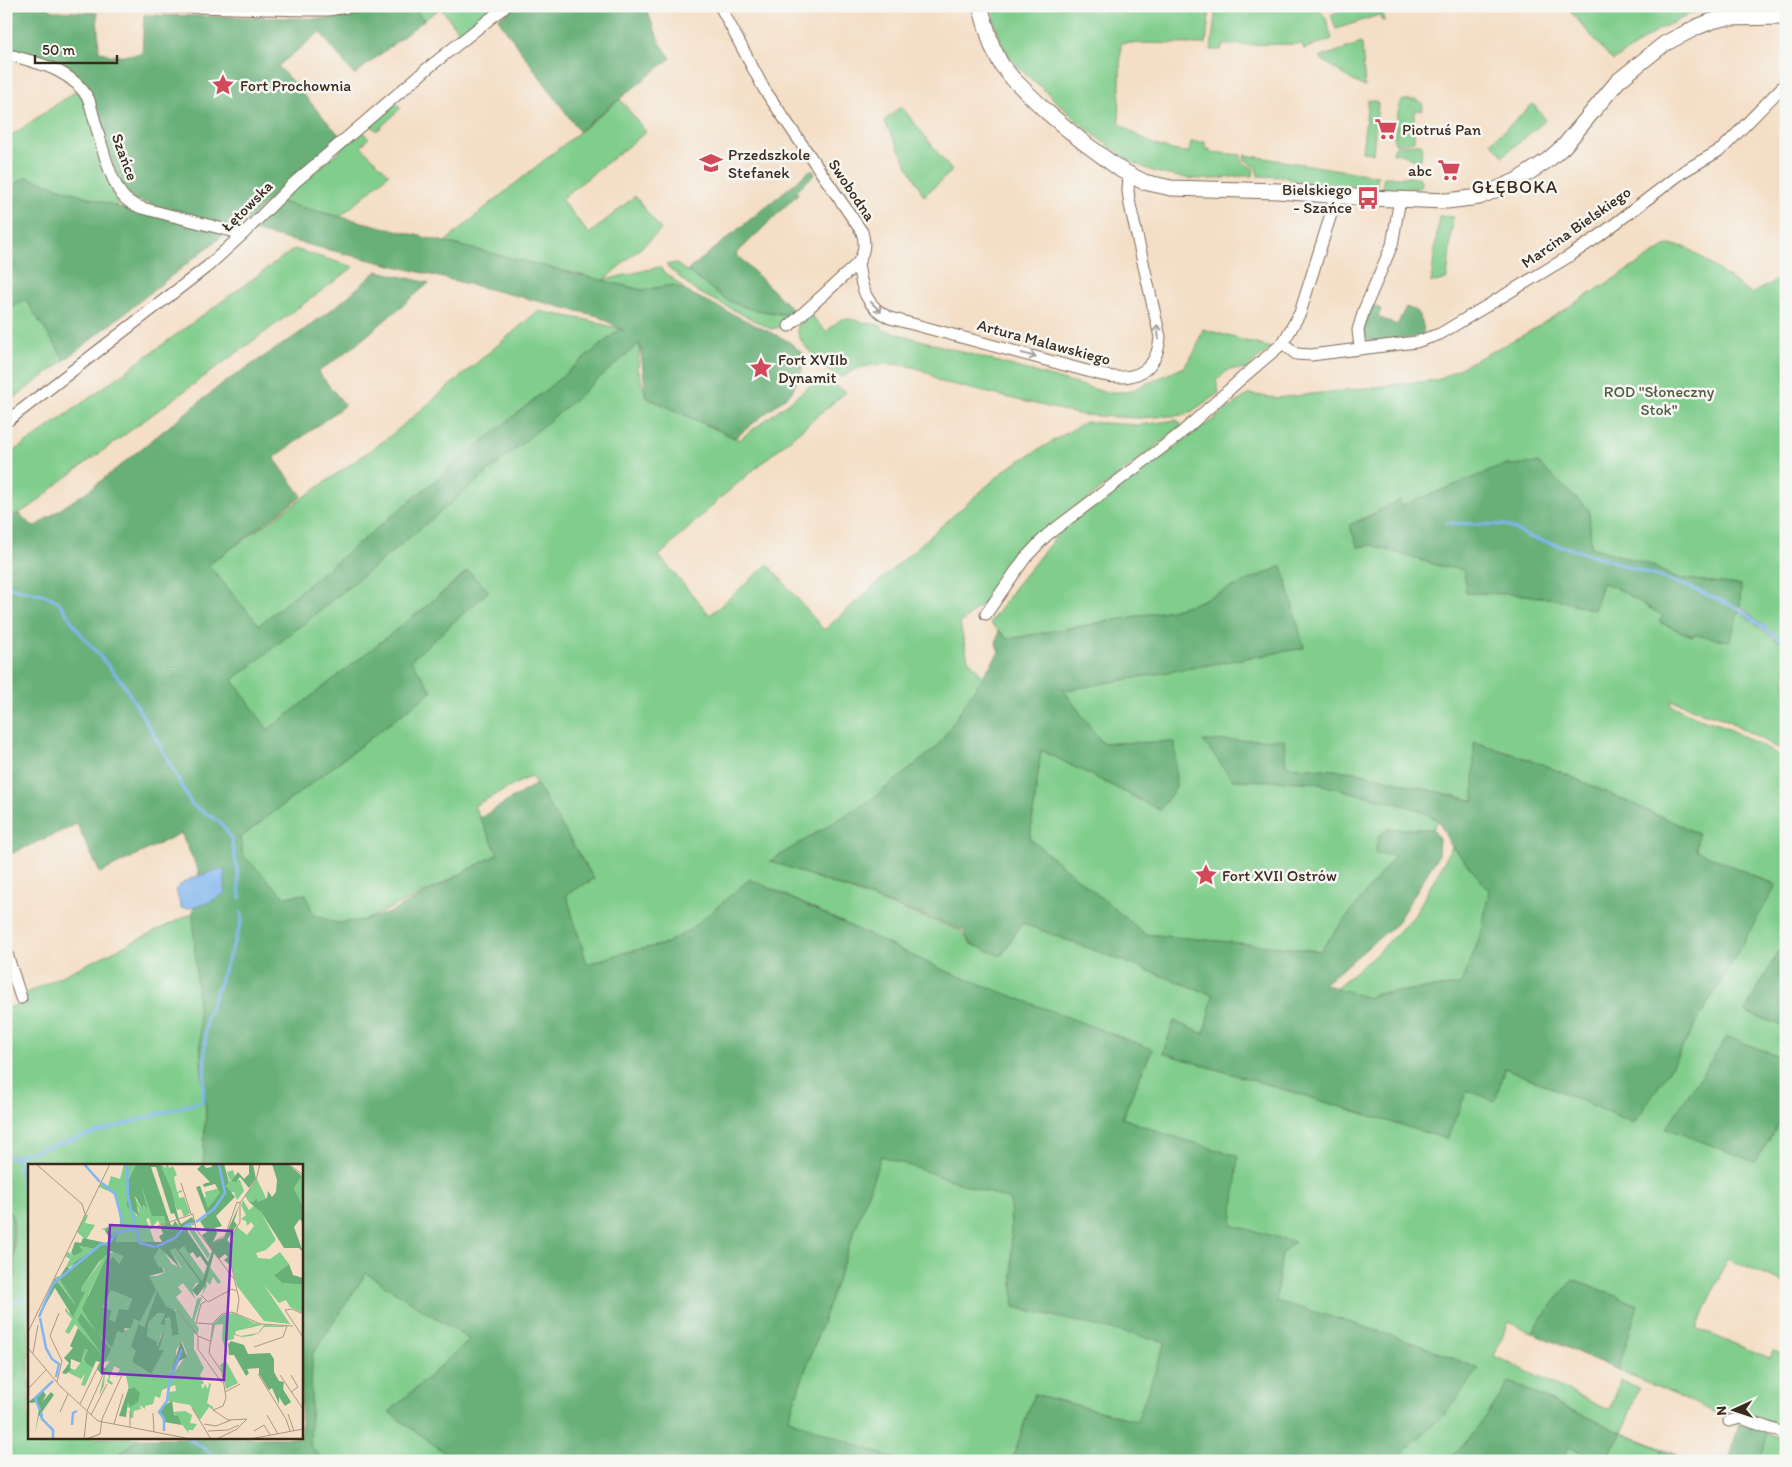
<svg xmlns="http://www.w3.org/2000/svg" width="1792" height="1467" font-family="Itim,sans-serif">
  <rect width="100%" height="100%" fill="#f6f6f2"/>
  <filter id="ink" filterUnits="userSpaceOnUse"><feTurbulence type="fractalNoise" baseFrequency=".02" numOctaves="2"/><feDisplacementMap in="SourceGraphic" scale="10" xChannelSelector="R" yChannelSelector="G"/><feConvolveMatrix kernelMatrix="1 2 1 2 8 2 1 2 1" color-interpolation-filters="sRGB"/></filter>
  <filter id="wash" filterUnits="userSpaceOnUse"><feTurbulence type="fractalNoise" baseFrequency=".0096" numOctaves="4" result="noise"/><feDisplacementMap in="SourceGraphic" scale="20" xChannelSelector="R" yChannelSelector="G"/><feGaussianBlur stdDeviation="1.12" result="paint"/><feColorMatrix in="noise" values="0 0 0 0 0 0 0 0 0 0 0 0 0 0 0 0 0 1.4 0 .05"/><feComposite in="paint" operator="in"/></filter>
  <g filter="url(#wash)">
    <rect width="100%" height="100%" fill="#f4dec5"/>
    <g fill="#80cd8c" stroke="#5e7c55">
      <polygon points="412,6 498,6 461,35 441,8 424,20"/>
      <path d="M992 6H1210L1206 44 1121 43 1119 123C1142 139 1160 151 1189 152L1191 142H1205V149H1210V152L1241 155V161L1254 169 1253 176C1240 175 1228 178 1215 179 1197 180 1177 177 1159 173 1119 162 1072 116 1042 88 1032 79 1019 70 1011 59 1000 44 994 25 992 6Z"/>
      <polygon points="1216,6 1317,6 1326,18 1332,39 1304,49 1302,44 1223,45 1221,50 1211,50"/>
      <polygon points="1359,6 1400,6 1383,11 1384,21 1382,21 1379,15 1336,29 1331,15"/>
      <polygon points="1575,6 1707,6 1660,29 1613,61 1570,11"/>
      <polygon points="1361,43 1362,45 1365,87 1353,81 1321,59 1321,57"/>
      <polygon points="79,89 81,92 118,207 26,177 6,190 6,139"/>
      <polygon points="620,99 646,132 561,199 589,234 635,196 661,230 604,280 659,267 688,292 673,285 642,290 445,242 485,208"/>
      <polygon points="1368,100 1375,101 1378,104 1373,153 1362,152"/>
      <polygon points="1416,100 1422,103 1423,107 1422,110 1414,111 1414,141 1396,144 1394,141 1399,105 1403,100"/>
      <polygon points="395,102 401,108 377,131 370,124"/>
      <polygon points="1533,104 1546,120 1503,156 1491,142"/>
      <polygon points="901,106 952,171 924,196 884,121"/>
      <polygon points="362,131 369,138 361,146 389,174 340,217 280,202"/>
      <path d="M1415 144H1421L1422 146 1421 159C1409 162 1404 151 1393 154L1394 148 1396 146Z"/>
      <polygon points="1245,155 1378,176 1376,186 1311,185 1283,177 1258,176 1256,167 1244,159"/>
      <polygon points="1384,177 1419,177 1422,184 1421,187 1417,188 1384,188 1382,187"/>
      <polygon points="1439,216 1453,217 1447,279 1431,283"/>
      <path d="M1668 245 1687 247 1751 294 1786 275V640L1776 636 1740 606V585L1675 578 1651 565 1591 547 1589 510 1443 490 1400 506V500L1350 525 1358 547 1371 545 1440 566 1465 570 1466 593 1516 594 1556 599 1594 610 1602 583 1613 586 1663 616 1659 622 1692 636 1696 635 1730 640 1738 610 1775 639 1786 643V751L1775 747 1725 719 1695 710 1678 702 1671 701V705L1693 716 1721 725 1786 759V955L1779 952 1745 1012 1786 1027V1059L1727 1037 1755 1162 1786 1113V1284L1727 1259 1697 1329 1770 1358 1773 1350 1786 1354V1415L1776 1427 1731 1410 1719 1414 1618 1370 1638 1305 1573 1279 1531 1332 1509 1322 1494 1356 1609 1410 1621 1381 1639 1388 1622 1433 1662 1449 1658 1461H1604L1622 1433 1510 1382C1498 1400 1464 1451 1447 1460 1439 1463 1403 1461 1393 1461L1446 1413 1478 1369C1413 1340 1344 1320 1275 1301L1282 1252 1232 1225 1159 1132 1122 1118 1152 1050 943 970 766 886 665 944 623 953 587 964 566 894 594 879 531 776 474 806 498 854 434 888 366 920 336 923 313 914 306 894 285 897 243 855 240 838 432 691 410 660 489 591 467 571 428 605 268 731 233 680 386 557 640 343 638 368 646 397 739 440 817 381 825 380 846 392 718 500 659 556 710 615 768 564 824 630 1006 469 1085 422 1139 425 1177 420 1182 426 1034 541 982 604 960 624 968 659 997 691 977 717 795 870 961 931 971 944 1002 955 1022 923 1213 995 1204 1034 1174 1021 1163 1053 1447 1139 1467 1090 1505 1068 1634 1123 1668 1072 1776 885 1695 850 1697 834 1680 825 1540 763 1475 742V801L1356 772 1286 766 1284 740 1234 780 1311 782 1414 808 1438 820 1433 829H1388L1395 856 1320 951 1145 934 1030 839 1041 750 1160 810 1174 742 1102 743 1062 688 1063 687 1066 690 1304 648 1282 566 1198 602 1171 610 1008 639 990 623 1015 587 1063 528 1115 489 1249 394 1276 398 1437 380 1527 333Z"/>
      <polygon points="294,249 354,267 60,482 32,506 6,519 6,456 38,435"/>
      <polygon points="675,263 729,301 750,309 793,316 782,327 771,329 694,290 666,265"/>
      <polygon points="25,299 65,360 6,404 6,313"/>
      <polygon points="538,311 587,320 620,329 259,625 208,565 389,437"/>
      <path d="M811 315 826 332 841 319H850L882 326 881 329 1105 392H1128L1184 367 1195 351 1203 329 1271 348 1245 370 1229 369 1216 381 1219 393 1186 415 1138 418 1082 415 938 381C923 362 878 361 856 369 852 371 847 375 843 377 829 374 821 364 812 354 800 341 787 324 811 315Z"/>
      <polygon points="1452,847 1490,890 1481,935 1460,985 1375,994 1368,998 1335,988 1374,956 1414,916"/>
      <polygon points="193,913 204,1099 206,1107 203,1166 29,1166 29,1438 139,1438 110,1461 6,1461 6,1273 15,1277 13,1217 6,1208 6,1008 27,1003 24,994"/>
      <polygon points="881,1156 1010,1200 1014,1307 1166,1341 1137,1421 1034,1394 1012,1461 899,1461 788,1419"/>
      <polygon points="366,1273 470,1340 389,1412 451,1457 447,1461 324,1461 310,1445 312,1355"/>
      <polygon points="1767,1433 1786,1439 1786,1461 1761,1461"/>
      <polygon points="1569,1447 1601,1461 1560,1461"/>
    </g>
    <g fill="#68b078" stroke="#526d4b">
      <path d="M6 6H45L53 11 97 13 99 51 113 56 142 54 144 15 335 19 382 6H412L424 20 354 75 320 32 278 66 340 136 237 230 132 199 120 184 88 88C67 61 38 58 6 49Z"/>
      <polygon points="515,6 645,6 660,43 671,58 579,131 498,19"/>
      <polygon points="812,169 815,174 796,191 798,194 736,254 796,313 793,316 750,309 728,301 687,271"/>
      <polygon points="26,177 118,207 226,233 65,360 25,299 6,313 6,190"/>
      <path d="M280 202 642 290 673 285 788 341 802 353V372L791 393 735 438 646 397 640 343 560 412 386 557 233 680 268 730 428 605 468 571 489 591 411 660 432 691 240 838 243 855 285 897 306 894 313 914 336 923 366 920 389 913 498 854 480 818 536 784 594 879 566 894 587 964 623 953 665 944 691 929 750 879 943 970 1152 1049 1122 1118 1159 1132 1238 1156 1232 1225 1295 1242 1282 1252 1276 1301C1344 1320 1413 1340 1479 1369L1446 1413 1393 1461H1012L1034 1394 1137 1421 1166 1342 1014 1307 1010 1200 881 1156 788 1419 899 1461H447L451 1457 389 1412 470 1340 366 1273 312 1355 310 1445 324 1461H185L178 1453 165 1461H110L139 1438H301V1166H203L206 1107 203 1096 193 913 199 872 181 833 100 873 77 824 6 856V521L19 514 34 527 92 488 222 384 294 337 339 304 377 271 429 283 352 348 318 372 345 405 274 458 302 496 208 565 259 625 620 329 624 331 598 316 253 231Z"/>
      <path d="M1371 305 1381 309 1378 317 1397 325 1406 307 1416 311C1421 318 1426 328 1422 336L1375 343C1368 341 1364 338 1363 331Z"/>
      <polygon points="1538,463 1589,510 1591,547 1651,565 1675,578 1741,585 1740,606 1730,641 1696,635 1692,636 1659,622 1663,616 1613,586 1602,583 1594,610 1556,599 1516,594 1466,593 1464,570 1440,566 1371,545 1358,547 1349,525 1366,518 1400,500 1401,506 1505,465"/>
      <polygon points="1282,566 1304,648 1066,690 1062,688 1102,743 1175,742 1176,787 1160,810 1041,750 1030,839 1145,934 1320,951 1395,856 1375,853 1379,835 1388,829 1433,829 1439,839 1438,856 1396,924 1324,984 1368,998 1375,994 1460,985 1481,935 1489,890 1450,844 1438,820 1414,808 1311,782 1233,780 1203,741 1284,739 1286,766 1356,772 1474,801 1474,742 1540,763 1680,825 1698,834 1696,850 1776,886 1668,1072 1634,1123 1505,1068 1495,1101 1467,1090 1447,1139 1163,1053 1174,1021 1204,1034 1213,995 1022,923 1001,956 971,944 963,930 770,861 872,799 937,747 999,652 996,643 999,631 1008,639 1171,610 1198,602"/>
      <polygon points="1778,952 1786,955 1786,1027 1745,1012"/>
      <polygon points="1727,1037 1786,1059 1786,1113 1755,1162 1666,1128"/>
      <polygon points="6,1208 13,1217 15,1278 6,1273"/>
      <polygon points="1573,1279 1638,1305 1618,1370 1531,1332"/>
      <path d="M1509 1382 1622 1433 1691 1461H1658L1662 1449 1622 1433 1604 1461 1569 1447 1560 1461H1446C1472 1440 1491 1410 1509 1382Z"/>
      <polygon points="1739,1423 1767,1433 1761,1461 1729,1461"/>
    </g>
    <path fill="#80b6ef" stroke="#5e7086" d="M220 869H224L225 873V893C217 900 190 911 181 908L176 890C184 877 207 874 220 869Z"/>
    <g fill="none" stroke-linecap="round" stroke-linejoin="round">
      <g stroke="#80b6ef" stroke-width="3">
        <polyline points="1447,523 1506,525 1529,537 1596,556 1692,588 1738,608 1775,636 1786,642"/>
        <polyline points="6,585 13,588 42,594 58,601 80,633 123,683 157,740 192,805 220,822 231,838 238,873 240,898"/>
        <polyline points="17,1156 203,1101 206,1020 242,921 241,912"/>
        <polyline points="6,1158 17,1156 29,1215"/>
        <polyline points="6,1303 29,1298"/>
        <polyline points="188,1438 211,1453 220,1461"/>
      </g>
    </g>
  </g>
  <g filter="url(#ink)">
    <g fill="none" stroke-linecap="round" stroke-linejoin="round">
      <defs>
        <g id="minor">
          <polyline points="159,6 307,10 328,10 353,6"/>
          <path d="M720 6 764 89 862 232C866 244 864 253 858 263L789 326"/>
          <path d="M6 54C37 63 73 69 89 100 96 124 108 177 122 195 127 202 134 205 142 208L243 234"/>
          <path d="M858 263C861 288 866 307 890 318L1102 375C1134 382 1157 372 1160 337L1130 205 1128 191 1129 175"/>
          <polyline points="1283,343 1296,354 1311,355 1416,342 1440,334 1568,257 1599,236 1684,171 1722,149 1786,83"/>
          <polyline points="1360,348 1358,330 1364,310 1392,245 1400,199"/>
          <polyline points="6,422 208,266 243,234 294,183 428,68 506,6"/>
          <polyline points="986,614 1025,558 1047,535 1180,434 1242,378 1283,343 1300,313 1337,195"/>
          <polyline points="6,951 21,998"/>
          <polyline points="1729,1421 1741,1418 1786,1434"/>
        </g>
        <polyline id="tertiary" points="980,6 992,46 1001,64 1013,79 1047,112 1083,142 1121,170 1144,182 1171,188 1278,191 1368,198 1447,201 1479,197 1516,181 1548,160 1564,146 1618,81 1664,44 1697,27 1712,21 1725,18 1786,17"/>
      </defs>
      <use href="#minor" stroke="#7c6958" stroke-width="13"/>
      <use href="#tertiary" stroke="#7c6958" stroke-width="17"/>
      <use href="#minor" stroke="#fff" stroke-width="11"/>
      <use href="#tertiary" stroke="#fff" stroke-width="15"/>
    </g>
    <defs><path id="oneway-shaft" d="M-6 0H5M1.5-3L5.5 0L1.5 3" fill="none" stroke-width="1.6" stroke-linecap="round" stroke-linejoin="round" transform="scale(1.25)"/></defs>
    <g stroke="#a79f9a">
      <use href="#oneway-shaft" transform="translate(876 307) rotate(45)"/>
      <use href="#oneway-shaft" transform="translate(1158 332) rotate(-97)"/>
      <use href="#oneway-shaft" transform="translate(1029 355) rotate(16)"/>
    </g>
  </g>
  <defs>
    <symbol id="sight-bare" viewBox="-9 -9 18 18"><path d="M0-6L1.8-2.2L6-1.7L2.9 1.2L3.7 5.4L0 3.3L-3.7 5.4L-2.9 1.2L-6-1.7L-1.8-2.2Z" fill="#d1495b" stroke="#f6f6f2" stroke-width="2.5" paint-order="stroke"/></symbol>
    <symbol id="supermarket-bare" viewBox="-9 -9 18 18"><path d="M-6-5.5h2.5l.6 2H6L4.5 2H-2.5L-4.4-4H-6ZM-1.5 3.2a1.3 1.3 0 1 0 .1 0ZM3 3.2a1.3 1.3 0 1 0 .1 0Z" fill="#d1495b" stroke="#f6f6f2" stroke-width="2.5" paint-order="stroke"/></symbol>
    <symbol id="school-bare" viewBox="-9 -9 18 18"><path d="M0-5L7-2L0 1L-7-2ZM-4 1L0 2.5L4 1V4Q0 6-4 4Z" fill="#d1495b" stroke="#f6f6f2" stroke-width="2.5" paint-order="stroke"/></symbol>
    <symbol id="bus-bare" viewBox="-9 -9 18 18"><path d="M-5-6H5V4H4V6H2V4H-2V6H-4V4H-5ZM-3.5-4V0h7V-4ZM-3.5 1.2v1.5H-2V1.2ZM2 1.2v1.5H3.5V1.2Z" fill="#d1495b" stroke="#f6f6f2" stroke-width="2.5" paint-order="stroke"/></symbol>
  </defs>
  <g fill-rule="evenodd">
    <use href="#sight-bare" x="207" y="69" width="32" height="32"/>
    <use href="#supermarket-bare" x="1370" y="113" width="32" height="32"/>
    <use href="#school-bare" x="695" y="147" width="32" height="32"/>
    <use href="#supermarket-bare" x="1433" y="154" width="32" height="32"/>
    <use href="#bus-bare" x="1352" y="182" width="32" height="32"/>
    <use href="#sight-bare" x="745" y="352" width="32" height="32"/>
    <use href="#sight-bare" x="1190" y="859" width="32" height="32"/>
  </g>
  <g text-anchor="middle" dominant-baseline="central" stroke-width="5" stroke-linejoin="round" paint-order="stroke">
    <g font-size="16" fill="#3b2a1e" stroke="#f6f6f2" text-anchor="start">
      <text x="240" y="85">Fort Prochownia</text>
      <text x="1402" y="129">Piotruś Pan</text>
      <text x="728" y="154">Przedszkole<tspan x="728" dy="18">Stefanek</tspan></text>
      <text x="1432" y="170" text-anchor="end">abc</text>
      <text x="1352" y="189" text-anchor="end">Bielskiego<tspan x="1352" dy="18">- Szańce</tspan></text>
      <text x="778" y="359">Fort XVIIb<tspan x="778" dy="18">Dynamit</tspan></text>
      <text x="1222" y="875">Fort XVII Ostrów</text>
    </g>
    <g font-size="16" fill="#3b2a1e" stroke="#f6f6f2">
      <text transform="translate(125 157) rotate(70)">Szańce</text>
      <text transform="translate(852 190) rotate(56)">Swobodna</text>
      <text transform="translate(247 206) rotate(-45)">Łętowska</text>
      <text transform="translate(1576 227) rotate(-35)">Marcina Bielskiego</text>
      <text transform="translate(1044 342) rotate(15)">Artura Malawskiego</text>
    </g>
    <g font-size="16" fill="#505b3f" stroke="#f6f6f2">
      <text x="1659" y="391">ROD "Słoneczny<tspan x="1659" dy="18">Stok"</tspan></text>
    </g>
    <g font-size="18" letter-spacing="1" fill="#3b2a1e" stroke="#f6f6f2">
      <text x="1515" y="187">GŁĘBOKA</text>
    </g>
  </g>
  <g transform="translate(28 1164)">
    <rect width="275" height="275" fill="#f4dec5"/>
    <path d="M96 0H108L100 17V40L109 52 111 47 106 33 115 46 114 41 117 44 114 24 123 48 136 52 138 60 132 61 130 56 124 64 121 54 118 55 127 79 87 78 80 67 73 65 92 60 91 40 85 29 71 23 73 18 80 22 83 12 92 15ZM132 0 138 4V0L142 4 145 2 149 11 146 13 149 28 154 26V28L150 29 151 34 156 33 162 49 156 53 153 45 149 46ZM205 6 207 13 202 17 212 16 216 27 209 36 206 28 201 29 198 21 202 17 199 8ZM274 12 275 13V46L266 24ZM229 15 238 34 231 39 221 38 217 32ZM192 24 195 31 181 49 175 34 178 33 177 28ZM215 36 221 46 227 41 233 48 248 76 238 86 228 89 230 94 242 95 252 88 261 100 247 110 254 119 275 121V149L262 143 258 136 251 139 236 121 262 160 236 157 209 122 202 96 204 71 209 63 219 71 226 62 223 58 219 62 218 57 213 55 218 51 213 41ZM57 50 60 51 57 59 67 61 58 76 49 68ZM162 60 182 90 180 95 162 68 159 61ZM50 82 68 85 36 107 42 95 37 92 40 88 46 92 54 87ZM156 82 176 110 174 117 151 86ZM133 83 144 100 154 104 142 86 146 83 173 119H168L164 126 168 136 155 119 150 123 154 128 148 133 164 155 169 135 174 133 166 157 171 165 169 171 166 169V185L176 204 172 211 176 219 173 221 175 225 177 220 180 225 181 219 183 220 179 239 185 243V246L181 243 172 256 162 241 139 237 141 228 148 227 147 221 134 226 132 234 127 232 125 240 117 242V245L112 241 113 245 106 247 105 254H102V244L99 243 105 223 101 225 98 212 94 210 88 213 92 205 86 202 81 216 85 219 84 221 79 218 81 212 77 209 76 222 71 232 76 211 73 209 82 197 74 198 75 194 47 160 41 170 37 168 44 155 37 147 38 144 41 149 49 143 27 113 33 112 31 114 50 141 56 128 53 127 54 123 78 90 90 87 97 92 91 100 81 98 79 93 60 131 68 169 53 149 49 156 77 191 82 186 68 170 69 167 84 184 90 167 103 165 106 155 112 158 127 127 121 112H129L137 108 135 103 131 105 126 93ZM128 130 142 147 149 146 146 148 151 171 144 172 142 152 132 160 137 150 130 149 121 158 119 172 129 179 130 183 134 166 131 186H135L123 210 104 198 109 187 112 159 116 163ZM154 177 159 190 146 209 143 208 148 197V186ZM182 103 193 118 190 120 185 113 182 121 178 117 179 122 174 131ZM83 126 104 135 100 146 87 158 81 155 75 143ZM206 149 227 159 213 164 228 159 234 161 208 167 207 170 213 172 230 169 236 161 254 162 258 163H236L231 169 223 172 214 173 206 171V175L197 177 201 194 194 175 195 160 187 161 183 181 185 160 194 151ZM57 185 60 186 59 200 65 204 57 222 53 221 57 210 53 215 41 209 42 204 47 206 54 197ZM198 197 210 219 198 225 192 201ZM157 247 164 251 162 259 169 260 165 266H160L161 270 145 248Z" fill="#80cd8c" fill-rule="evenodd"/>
    <path d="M108 0H132L143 25 151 56 153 60 164 53 167 58 166 61H159L160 68 180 98 184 87 174 71 179 68 172 57 179 52 168 23 172 22 180 44 192 29 187 20 176 23 175 20 182 18 169 5 175 0 178 4 184 3V0H196L201 18 198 22 207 33 188 52 194 62 187 64 189 69 185 78 196 74 212 40 206 57 209 61 199 76 202 79V101L196 96 200 93 197 90 191 95 186 89 177 122 169 132 164 126 172 118 147 84 142 86 153 105 132 84 126 93 131 104 134 103 136 108 121 112 128 126 112 158 106 155 103 165 97 164 95 169 90 167 84 184 69 167 83 186 74 203 78 205 74 207 75 212 69 205 72 198 68 197 65 204 59 200 56 195 60 186 57 185 53 199 43 195 42 207 38 210 34 209 41 199 36 194 45 184 42 182 50 164 76 193 49 156 53 149 68 168 54 145 79 92 81 98 85 93 91 100 96 92 83 87 71 98 54 123 53 127 57 128 45 153 27 124 10 154 27 114 49 143 31 114 38 103 42 105 47 98 67 85 51 82 55 87 46 92 43 89 47 78 53 79 55 74 78 79 82 75 77 67 79 63 84 72 87 68 90 69 87 78H134L131 72 135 70 132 62 138 60 136 52H124L114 24 119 45 115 41V46L107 32 111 52 99 42 100 17ZM123 3H128L143 50 146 49 152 63 147 57 144 62 142 59ZM156 82 161 90 165 88 169 94 172 92 179 102 174 117 151 86ZM83 126 104 135 100 146 91 145 87 158 81 155 84 147 75 143ZM221 0H225L228 15 221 24 212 13 208 18 203 17 210 8 216 15 221 10ZM244 0H260L274 12 266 24 275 44V60L272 55 266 63 275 88 271 84H256L233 48 221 38H226L228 34 230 38 239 34 240 27 244 33 248 28 249 16ZM261 100 265 111 275 114V121L254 119 246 111ZM129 127 138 142 147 147 151 171 144 172 142 153 137 155V161L132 160 137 150 130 149 121 158 119 172 129 178V183L137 164 131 186H136L123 210 104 198 108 187 103 182 111 159 116 163ZM153 177 159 193 151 197 146 209 144 205ZM203 177 216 181 220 190 242 189 246 195V208L251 217 256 218 255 225 263 238 257 242 251 233V240L244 224 241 226 231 210V204L219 205 221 209 218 212 206 191H201L200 180ZM102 220 101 225 106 223 112 229 110 238 102 243 100 238 98 253 91 252ZM15 227 18 231 14 238 23 228 26 231 14 248 15 256 11 251 7 270 11 245 8 238 4 239 0 238ZM144 237 146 251 150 252 154 261 136 258 132 250 133 243Z" fill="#68b078" fill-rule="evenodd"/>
    <path fill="none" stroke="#80b6ef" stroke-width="2.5" d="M56 0 72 18M74 19 87 30 96 64M168 58 186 45 197 29 191 0M108 64 112 79 127 83M128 83 147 74 158 61 166 59M11 153 25 120 73 80H81L88 69 108 64 100 33 99 0M12 154 18 184 24 195 31 200 28 213M12 246 7 234 25 217M13 248 14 255 25 266V275M44 261 45 249 49 247M136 267V255L131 248 139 237 142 215 154 185"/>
    <path fill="none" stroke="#aa9682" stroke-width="1" d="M8 0 54 40 57 50M261 0 275 11M153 19 163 50M121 65 165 50 168 65 206 115M183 86 187 77 197 72 209 38 212 39M173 131 180 138 204 125 208 127M178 137 173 140 168 159 184 160M149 146 170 172 182 177M209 149 211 135 202 96 203 73 212 58V39L228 16 232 0M275 150 264 145 257 146 275 173M0 168 82 0M170 172V185L194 219M226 183 255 173 259 162M0 184 33 223 70 257 163 275M5 189 10 161M230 210 258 255 262 267M252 211 275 245M29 218 34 197 22 172 31 149M0 225 18 206M197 228 212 220M263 228 270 223 263 211M52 240 72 199M164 244 183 275M59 247 78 204M102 247V263M32 248 40 230M125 249 126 268M260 250 266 267M63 251 79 220M239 251 250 270M86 260 95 230M176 260 188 262 203 256M180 267 200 266 211 261M226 267 236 261 242 271M56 275 59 248M58 275 72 270 74 255 94 211M189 275 209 265 219 255 200 256 185 246 195 242 198 234 194 208 181 189 185 159 194 150 204 148 233 160 265 162M222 275 275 265"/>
    <path fill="#7b2cbf" fill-opacity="0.15" stroke="#7b2cbf" stroke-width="2.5" d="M82 61 204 67 196 216 74 209Z"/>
    <rect width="275" height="275" fill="none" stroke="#3b2a1e" stroke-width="2.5"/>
  </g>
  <rect width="1792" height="1467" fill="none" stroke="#f6f6f2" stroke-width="25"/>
  <g transform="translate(1734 1410) rotate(267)" stroke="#f6f6f2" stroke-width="4" paint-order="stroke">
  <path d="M0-4L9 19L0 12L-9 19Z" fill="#3b2a1e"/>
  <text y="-8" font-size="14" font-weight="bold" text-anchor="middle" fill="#3b2a1e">N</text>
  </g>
  <path d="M35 55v8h82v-8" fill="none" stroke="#3b2a1e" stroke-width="2.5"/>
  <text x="42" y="55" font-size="15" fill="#3b2a1e" stroke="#f6f6f2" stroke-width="4" paint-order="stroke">50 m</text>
</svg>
